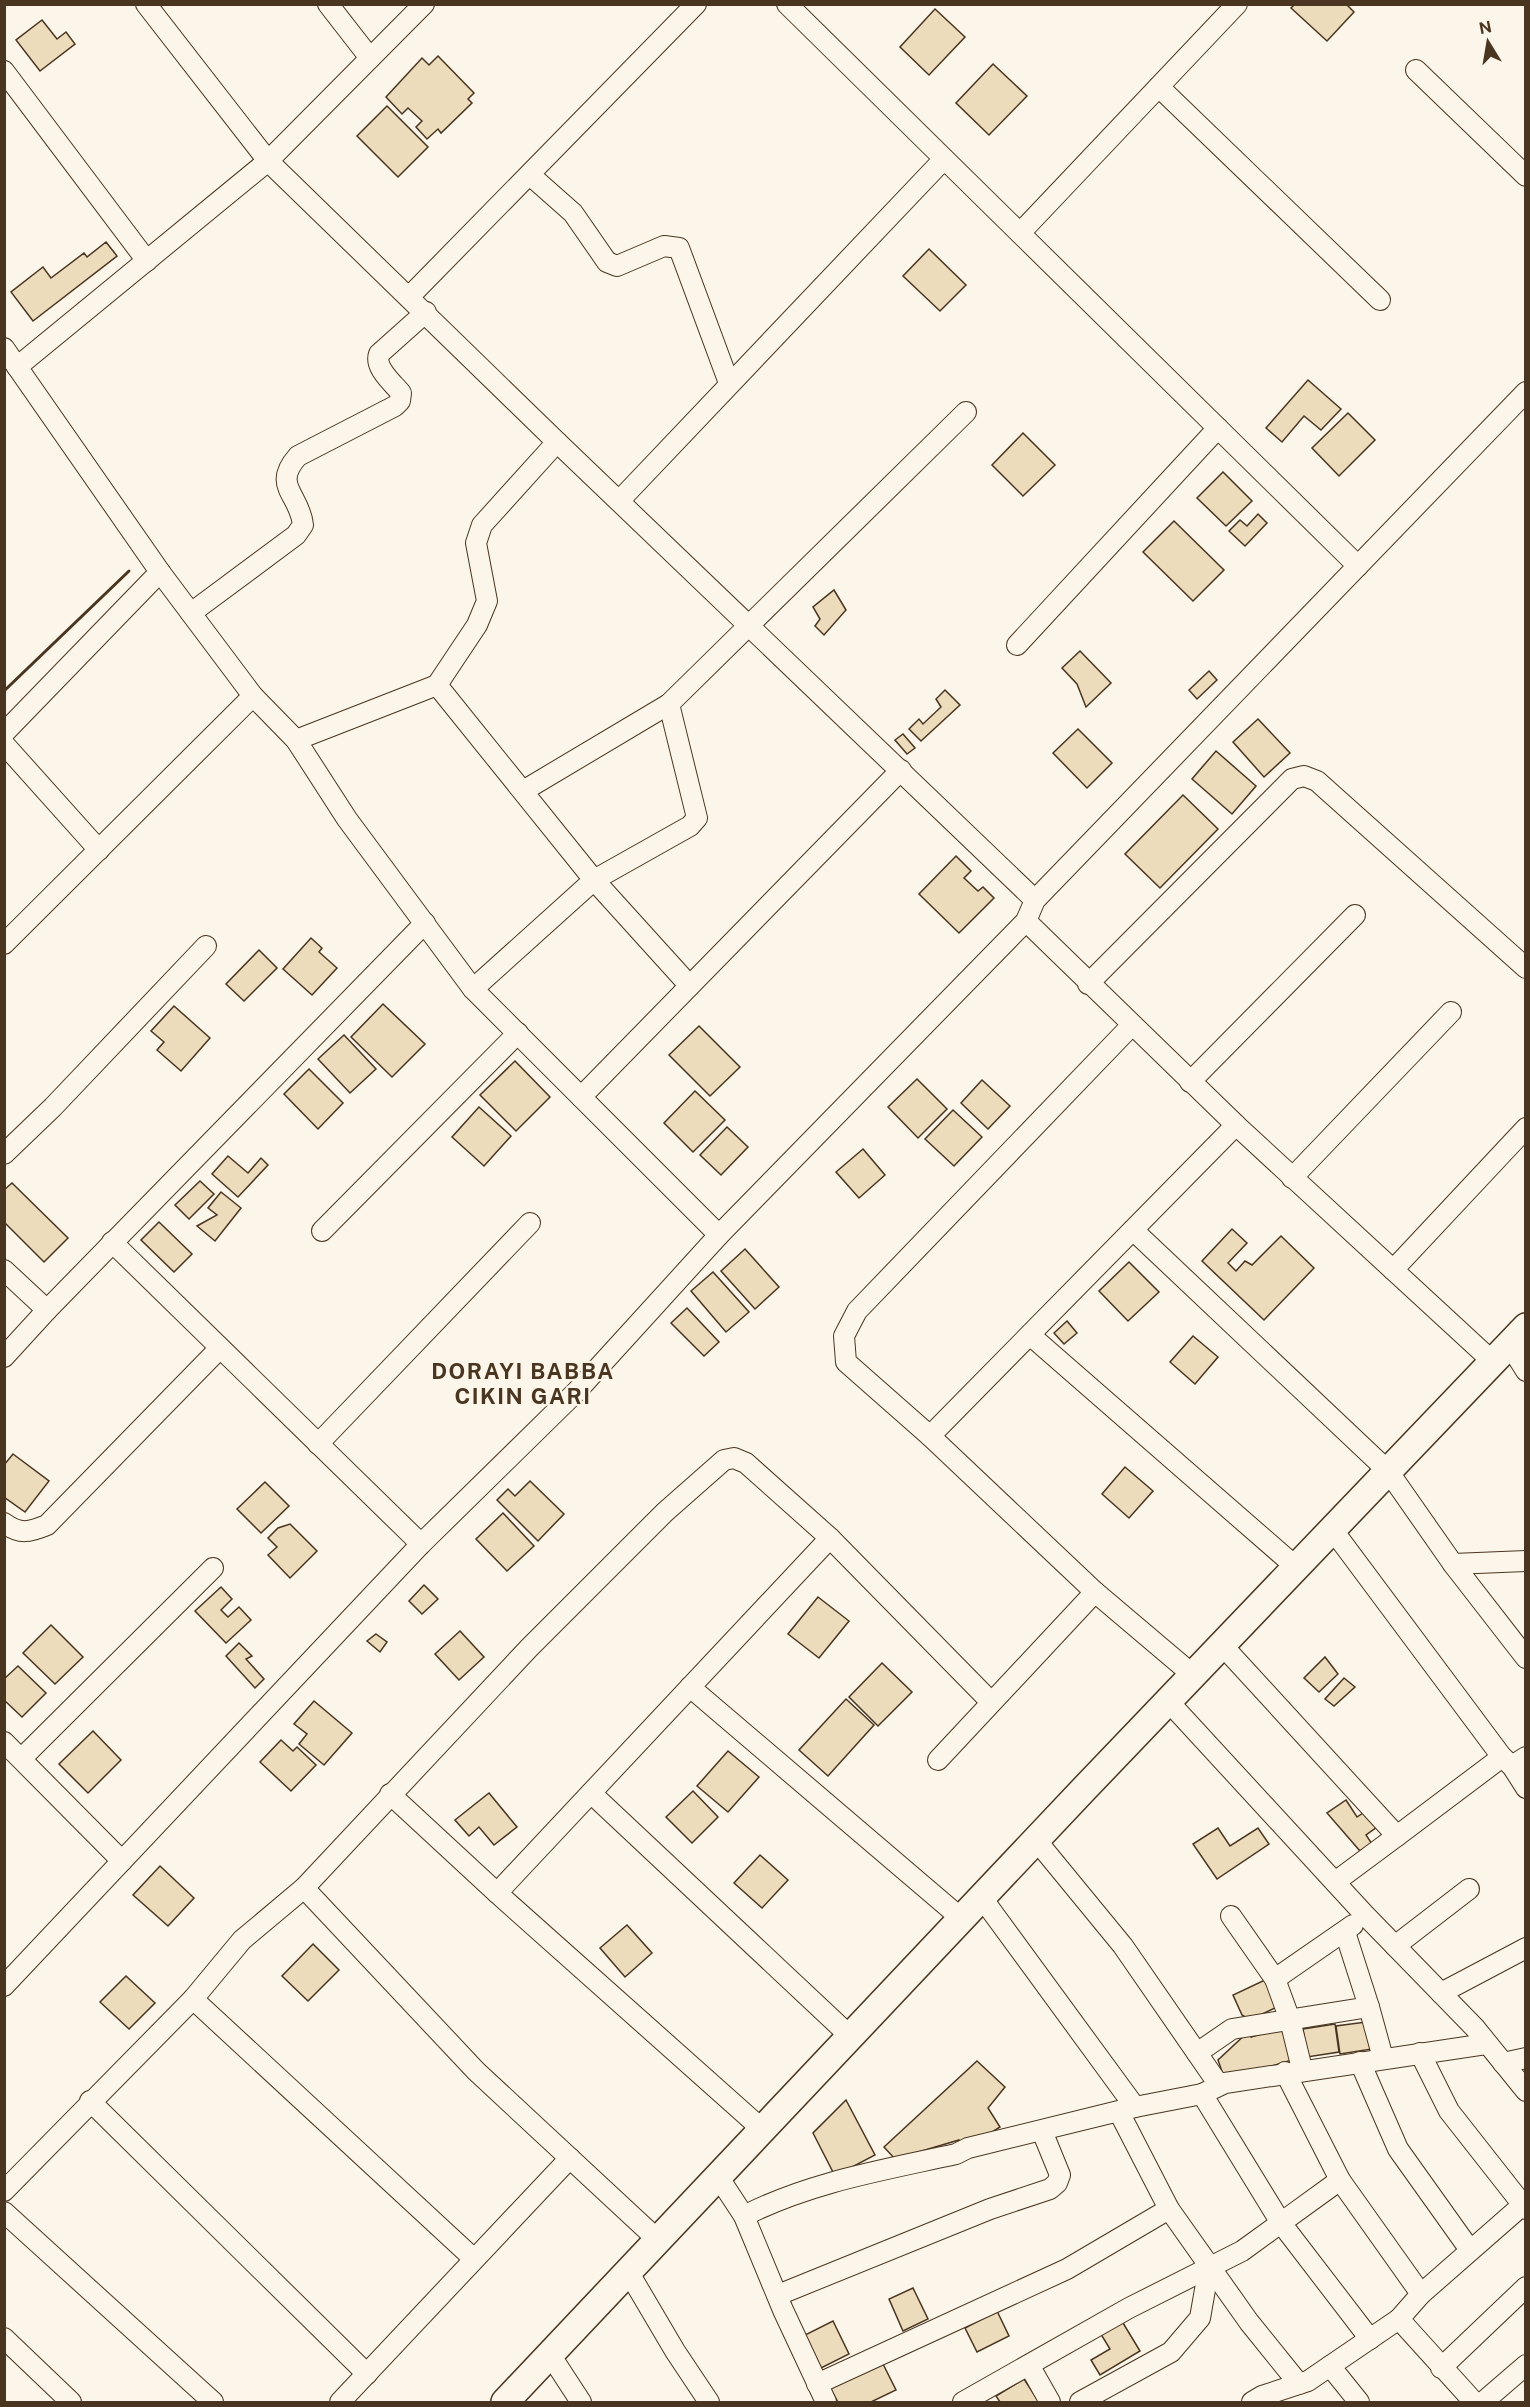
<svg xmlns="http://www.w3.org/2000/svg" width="1530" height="2407" font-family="'Public Sans',sans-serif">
  <rect width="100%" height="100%" fill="#fbf6e9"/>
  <g fill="#ecdcbc" stroke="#4a3520" stroke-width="1.5">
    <polygon points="1295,4 1346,4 1354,12 1327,41 1291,8"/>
    <polygon points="935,9 965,37 929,75 900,47"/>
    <polygon points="42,20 57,39 66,32 75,44 40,71 16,40"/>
    <polygon points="438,56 474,93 468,99 472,103 441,133 438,129 427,139 416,127 422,121 408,108 402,114 386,97 422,58 429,65"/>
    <polygon points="993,64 1027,96 989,135 956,103"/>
    <polygon points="387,106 428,147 398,177 357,136"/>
    <polygon points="106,242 117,256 33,321 11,292 43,267 51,278 84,253 87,257"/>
    <polygon points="929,249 966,285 940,311 903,276"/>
    <polygon points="1308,380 1341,409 1321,430 1304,416 1282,442 1266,428"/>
    <polygon points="1348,413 1375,440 1339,476 1312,448"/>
    <polygon points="1023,433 1055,465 1023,496 992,465"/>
    <polygon points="1223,472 1252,501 1226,526 1197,498"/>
    <polygon points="1258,514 1267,523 1245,546 1229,531 1240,520 1247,526"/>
    <polygon points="1174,521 1224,570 1193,601 1143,552"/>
    <polygon points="834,590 846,610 824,635 815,626 820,619 813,607"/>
    <polygon points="1080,651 1111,683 1086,707 1077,684 1062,668"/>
    <polygon points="1209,671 1217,680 1197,699 1189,690"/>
    <polygon points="945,690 960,705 921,741 909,729 919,719 923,724 941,707 936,699"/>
    <polygon points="1258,719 1290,753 1264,777 1233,742"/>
    <polygon points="1078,729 1112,763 1087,788 1053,753"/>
    <polygon points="903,734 915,748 907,754 895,740"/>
    <polygon points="1216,751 1256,786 1232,814 1192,779"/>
    <polygon points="1183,795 1218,829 1160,888 1125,854"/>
    <polygon points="956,856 971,871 964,878 978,891 983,887 994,898 959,933 919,894"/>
    <polygon points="311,938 322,948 319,952 337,968 312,995 283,969"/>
    <polygon points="259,950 277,968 244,1001 226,984"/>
    <polygon points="383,1004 425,1044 392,1077 351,1037"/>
    <polygon points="174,1006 210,1038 181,1071 157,1050 164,1042 151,1031"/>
    <polygon points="699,1026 740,1067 710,1096 669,1055"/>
    <polygon points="344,1035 376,1069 350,1093 318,1059"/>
    <polygon points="515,1061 550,1097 516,1131 480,1095"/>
    <polygon points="309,1069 343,1103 318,1129 284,1094"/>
    <polygon points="917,1079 947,1109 918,1138 888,1107"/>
    <polygon points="982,1080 1010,1106 988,1129 961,1103"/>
    <polygon points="695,1091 725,1120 693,1152 664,1123"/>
    <polygon points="479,1107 511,1136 484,1166 452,1137"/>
    <polygon points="953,1110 982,1137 954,1166 925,1139"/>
    <polygon points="727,1127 748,1147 721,1175 700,1155"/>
    <polygon points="863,1149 885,1175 859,1198 836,1172"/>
    <polygon points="228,1156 248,1173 261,1158 268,1165 238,1197 212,1174"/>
    <polygon points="200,1181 214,1194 189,1219 175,1205"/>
    <polygon points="12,1183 68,1238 44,1262 4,1222 4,1190"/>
    <polygon points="221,1192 241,1208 215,1241 197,1226 217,1215 208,1208"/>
    <polygon points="159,1222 192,1254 174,1272 141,1240"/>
    <polygon points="1232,1229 1247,1243 1228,1263 1236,1271 1245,1261 1252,1265 1281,1236 1314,1268 1264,1320 1202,1261"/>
    <polygon points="745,1249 779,1287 755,1309 721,1271"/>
    <polygon points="1129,1262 1159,1292 1128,1321 1099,1291"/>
    <polygon points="713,1272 749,1312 726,1332 691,1291"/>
    <polygon points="687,1308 719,1342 704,1356 671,1323"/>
    <polygon points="1067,1321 1077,1333 1064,1344 1054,1333"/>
    <polygon points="1193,1336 1218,1357 1195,1384 1170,1362"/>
    <polygon points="13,1454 49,1481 25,1512 4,1497 4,1465"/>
    <polygon points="1125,1467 1153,1491 1129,1518 1102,1494"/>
    <polygon points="530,1481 564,1514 538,1541 497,1500 508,1489 515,1496"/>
    <polygon points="265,1482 289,1506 261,1533 237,1509"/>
    <polygon points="503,1513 534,1546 507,1571 476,1539"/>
    <polygon points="290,1524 317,1551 290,1578 268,1555 277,1547 268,1538 278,1528"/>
    <polygon points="424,1585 438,1599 422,1614 409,1601"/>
    <polygon points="221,1587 232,1599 221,1610 228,1617 239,1607 251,1620 226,1643 195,1611"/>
    <polygon points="818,1597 849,1621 819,1658 788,1634"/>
    <polygon points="51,1625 83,1657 55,1684 23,1653"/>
    <polygon points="460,1631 484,1657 459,1680 435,1654"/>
    <polygon points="376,1634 387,1642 380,1652 367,1641"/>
    <polygon points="239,1643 252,1656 246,1659 264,1679 255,1688 226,1656"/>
    <polygon points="1325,1657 1338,1674 1319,1692 1304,1678"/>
    <polygon points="882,1663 912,1692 878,1726 849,1697"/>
    <polygon points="18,1666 46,1693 22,1717 4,1700 4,1679"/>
    <polygon points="1344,1678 1355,1687 1334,1706 1325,1699"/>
    <polygon points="846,1699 874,1725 828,1776 799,1750"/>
    <polygon points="314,1701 352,1733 324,1765 299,1744 307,1734 294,1724"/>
    <polygon points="93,1731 121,1760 88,1793 59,1764"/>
    <polygon points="281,1740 293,1751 297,1747 316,1765 291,1791 260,1762"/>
    <polygon points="728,1751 759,1777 728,1812 697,1786"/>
    <polygon points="693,1791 718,1817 692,1843 666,1817"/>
    <polygon points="489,1793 517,1827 494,1845 479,1827 469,1836 455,1820"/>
    <polygon points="1346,1800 1357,1817 1366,1811 1377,1827 1366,1835 1372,1844 1360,1851 1327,1813"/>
    <polygon points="1218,1828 1230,1846 1258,1828 1269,1844 1217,1879 1193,1844"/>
    <polygon points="760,1855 788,1880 762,1908 734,1883"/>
    <polygon points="160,1866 194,1898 168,1926 133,1895"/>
    <polygon points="627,1925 652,1953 625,1977 600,1948"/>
    <polygon points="313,1944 339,1970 308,2001 282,1976"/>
    <polygon points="126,1976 155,2003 129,2029 100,2002"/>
    <polygon points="1267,1979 1279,2006 1250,2020 1242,2015 1233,1995"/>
    <polygon points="1366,2022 1372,2049 1340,2054 1336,2026"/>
    <polygon points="1335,2024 1339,2052 1307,2057 1303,2029"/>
    <polygon points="1283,2028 1292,2060 1225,2080 1218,2060 1249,2031 1251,2037"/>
    <polygon points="977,2061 1005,2087 988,2108 1000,2127 964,2150 959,2140 895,2159 884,2147"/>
    <polygon points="846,2100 875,2155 835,2176 813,2133"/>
    <polygon points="913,2288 928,2319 903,2331 889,2299"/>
    <polygon points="997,2311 1009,2336 977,2352 965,2328"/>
    <polygon points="1120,2318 1140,2351 1100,2375 1091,2360 1110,2349 1099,2331"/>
    <polygon points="833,2321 849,2354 821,2368 805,2335"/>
    <polygon points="882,2362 896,2390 871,2402 838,2402 830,2388"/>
    <polygon points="1024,2379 1039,2402 1000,2402 996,2396"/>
  </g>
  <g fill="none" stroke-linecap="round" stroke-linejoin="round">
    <defs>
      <g id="street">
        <polyline points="146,4 268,161 557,442 1035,900"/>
        <polyline points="328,4 370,58"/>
        <polyline points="787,4 1358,566"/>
        <polyline points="1416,70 1526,176"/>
        <polyline points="4,71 147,261"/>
        <polyline points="1159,87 1380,300"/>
        <polyline points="530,175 573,213 607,262 617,266 664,246 679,248 729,383"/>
        <polyline points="1020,233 1237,4"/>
        <polyline points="409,297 696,4"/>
        <polyline points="4,348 160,572 253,696 296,740 347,819 473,989 719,1235"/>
        <polyline points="17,367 268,161 424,4"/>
        <polyline points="620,500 944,159"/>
        <path d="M191 613 296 535 303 525C300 494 271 486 298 456L395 406 400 401 401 393C393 383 374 368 379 354L426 312"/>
        <polyline points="1017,645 1218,428"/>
        <polyline points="437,685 594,880 689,985"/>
        <polyline points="4,733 160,572"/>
        <polyline points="296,740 437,685 477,625 487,601 476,543 482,525 557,442"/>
        <polyline points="4,744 99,850"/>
        <polyline points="523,791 669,704 966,412"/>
        <polyline points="1026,921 1236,1125 1492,1361"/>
        <polyline points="4,944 253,696"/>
        <polyline points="1088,984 1292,779 1304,776 1317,781 1526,968"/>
        <polyline points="473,989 594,880 690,826 697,818 669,704"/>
        <polyline points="1131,1026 857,1311 844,1336 846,1362 930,1436 1095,1592 1193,1675"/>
        <polyline points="1190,1082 1355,915"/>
        <polyline points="581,1097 901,770"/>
        <polyline points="4,1154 53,1107 206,946"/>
        <polyline points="1292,1178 1451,1012"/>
        <polyline points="1133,1230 1388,1471 1453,1564 1526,1658"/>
        <polyline points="322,1231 518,1033"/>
        <polyline points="112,1242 421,1544"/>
        <polyline points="4,1270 47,1310"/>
        <polyline points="1393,1270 1526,1128"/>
        <polyline points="1030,1335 1296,1567"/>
        <polyline points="1509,1344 1526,1371"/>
        <polyline points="4,1357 47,1310 425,923"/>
        <polyline points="930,1436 1236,1125"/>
        <polyline points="318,1444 530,1223"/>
        <path d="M4 1523C20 1535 30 1532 47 1525L220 1348"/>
        <polyline points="1332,1529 1502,1757"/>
        <polyline points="1453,1564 1526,1561"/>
        <polyline points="1222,1645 1397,1836 1502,1757 1512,1766 1526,1757"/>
        <polyline points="690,1687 962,1919"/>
        <polyline points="1168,1701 1365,1915 1475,2028 1526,2091"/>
        <polyline points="4,1742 122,1861"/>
        <polyline points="22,1758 213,1568"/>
        <polyline points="938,1760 1095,1592"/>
        <polyline points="1512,1766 1526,1788"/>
        <polyline points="591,1793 851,2037"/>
        <polyline points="390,1794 497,1893 763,2130"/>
        <polyline points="1036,1840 1123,1946 1219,2085"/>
        <polyline points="1335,1882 1397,1836"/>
        <polyline points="304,1888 476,2071 659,2241"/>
        <polyline points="497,1893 830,1538"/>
        <polyline points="982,1898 1135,2107"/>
        <polyline points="1231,1916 1275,1979"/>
        <polyline points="1395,1946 1469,1889"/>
        <polyline points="4,1986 421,1544 577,1391 719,1235 1026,921 1035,900 1526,392"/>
        <polyline points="1441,1993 1526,1948"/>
        <polyline points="193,1999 474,2259"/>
        <polyline points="1369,2007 1383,2058"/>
        <polyline points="1197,2053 1232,2029 1369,2007 1345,1932"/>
        <polyline points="1420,2053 1449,2111 1526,2209"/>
        <polyline points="1360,2062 1398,2149 1470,2250"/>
        <polyline points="1503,2063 1526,2058"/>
        <polyline points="1302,2069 1290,2020 1275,1979 1353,1925"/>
        <polyline points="1285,2072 1340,2180 1421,2294"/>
        <polyline points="1202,2094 1281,2223 1370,2339"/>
        <polyline points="90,2101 367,2374"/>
        <polyline points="1119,2112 1169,2209 1249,2322 1299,2384"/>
        <polyline points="719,2178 744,2216"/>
        <polyline points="4,2191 193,1999 242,1940 304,1888 529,1648 665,1512 724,1460 734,1458 746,1463 830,1538 991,1702"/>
        <polyline points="4,2212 213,2402"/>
        <polyline points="629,2273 675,2351 709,2402"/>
        <polyline points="778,2295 990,2209 1050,2189 1057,2183 1060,2175 1042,2131"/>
        <polyline points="1399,2319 1474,2402"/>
        <polyline points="4,2338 71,2402"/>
        <polyline points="551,2356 581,2402"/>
        <polyline points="1029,2365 1050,2402"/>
        <polyline points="1330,2366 1359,2402"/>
        <polyline points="1441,2368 1526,2287"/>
        <polyline points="817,2384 1067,2269 1169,2209"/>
        <polyline points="340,2402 570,2158"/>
        <path d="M826 2402 783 2310 744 2216C810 2182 884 2170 956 2154L968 2148 1135 2107 1202 2094 1225 2083 1486 2044"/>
        <polyline points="963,2402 1129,2308 1242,2251 1340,2180"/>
        <polyline points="1080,2402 1171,2352 1200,2318 1209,2267"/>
        <polyline points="1252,2402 1262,2396 1308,2381 1399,2319 1421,2294 1526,2202"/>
        <polyline points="1483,2402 1526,2365"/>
      </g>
      <polyline id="secondary" points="505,2402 1084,1789 1526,1327"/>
    </defs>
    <use href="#street" stroke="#4a3520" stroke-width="22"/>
    <use href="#secondary" stroke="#4a3520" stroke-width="30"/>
    <use href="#street" stroke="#fbf6e9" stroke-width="20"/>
    <use href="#secondary" stroke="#fbf6e9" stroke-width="27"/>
    <polyline stroke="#4a3520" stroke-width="3" points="4,691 129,571"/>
  </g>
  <g text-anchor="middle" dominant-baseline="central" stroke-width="4.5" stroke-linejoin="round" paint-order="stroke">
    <g font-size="22" font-weight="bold" letter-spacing="1.5" fill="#4a3520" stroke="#fbf6e9">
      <text x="523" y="1371">DORAYI BABBA<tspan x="523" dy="25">CIKIN GARI</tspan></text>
    </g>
  </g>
  <rect width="1530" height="2407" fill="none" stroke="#4a3520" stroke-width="12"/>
  <g transform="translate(1488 42) rotate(349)" stroke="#fbf6e9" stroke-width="4.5" paint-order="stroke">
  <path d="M0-4.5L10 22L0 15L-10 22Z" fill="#4a3520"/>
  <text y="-9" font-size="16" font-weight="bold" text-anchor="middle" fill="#4a3520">N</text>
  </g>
</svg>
